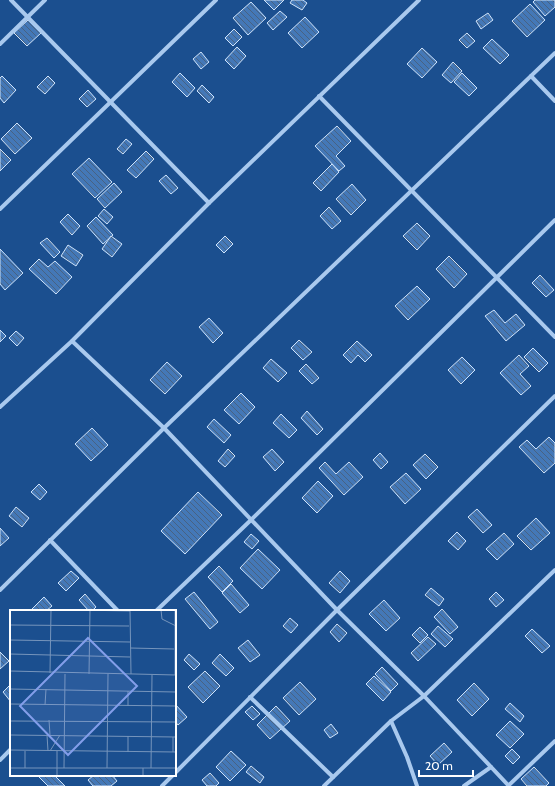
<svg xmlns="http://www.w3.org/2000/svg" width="555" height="786" font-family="Cabin,sans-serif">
  <defs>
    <pattern id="building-back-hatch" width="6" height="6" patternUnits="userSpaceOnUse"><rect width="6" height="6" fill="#4478b7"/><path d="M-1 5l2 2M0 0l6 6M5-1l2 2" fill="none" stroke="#486282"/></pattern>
  </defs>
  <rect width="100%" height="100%" fill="#1b4f8f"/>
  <g fill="url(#building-back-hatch)" stroke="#cfe3fa">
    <polygon points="264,0 284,0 274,10"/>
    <polygon points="292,0 303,0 307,3 302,10 290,3"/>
    <polygon points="535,0 555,0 555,7 545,16 533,2"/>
    <polygon points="251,2 266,18 248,35 233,18"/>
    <polygon points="530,4 545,20 527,37 512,21"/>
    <polygon points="280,11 287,17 273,30 267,23"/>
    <polygon points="488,13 493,20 481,29 476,21"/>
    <polygon points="305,17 319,32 302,48 288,33"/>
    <polygon points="28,20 41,33 27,46 14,33"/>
    <polygon points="234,29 242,37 233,46 225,38"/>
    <polygon points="467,33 475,41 467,48 459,40"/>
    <polygon points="492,39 509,55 500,64 483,48"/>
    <polygon points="237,47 246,56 234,69 225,60"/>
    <polygon points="422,48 437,62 422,78 407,64"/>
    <polygon points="201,52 209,62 201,69 193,59"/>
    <polygon points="453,62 462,71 451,83 442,75"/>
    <polygon points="180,73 195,88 187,97 172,82"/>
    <polygon points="462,73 477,88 469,96 454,82"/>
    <polygon points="2,76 16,90 4,103 0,98 0,78"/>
    <polygon points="48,76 55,83 45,94 37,87"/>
    <polygon points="202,85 214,97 209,103 197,91"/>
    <polygon points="88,90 96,99 87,107 79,99"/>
    <polygon points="17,123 32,138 15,154 1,139"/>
    <polygon points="337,126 351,141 336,156 345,166 339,171 315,146"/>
    <polygon points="126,139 132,144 123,154 117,149"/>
    <polygon points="0,149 11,160 0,171"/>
    <polygon points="146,151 154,159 136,178 127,170"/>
    <polygon points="89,158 112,182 95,198 72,174"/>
    <polygon points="332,164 339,172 321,191 313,183"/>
    <polygon points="166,175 178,188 171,194 159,181"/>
    <polygon points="114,183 122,192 105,208 97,199"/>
    <polygon points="352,184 366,200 351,215 336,199"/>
    <polygon points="329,207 341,221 332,229 320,216"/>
    <polygon points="104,209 113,217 107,224 98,216"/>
    <polygon points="68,214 80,226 72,235 60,222"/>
    <polygon points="96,217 113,235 103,244 87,226"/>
    <polygon points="417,223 430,236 417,250 403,236"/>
    <polygon points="111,236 122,244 112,257 102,249"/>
    <polygon points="225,236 233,244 224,253 216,245"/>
    <polygon points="47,238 60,252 54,258 40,243"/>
    <polygon points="68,245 83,255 76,266 61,256"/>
    <polygon points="0,249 23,273 5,290 0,284"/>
    <polygon points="449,256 467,274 454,288 436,269"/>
    <polygon points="39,259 48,267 55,261 72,277 56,294 29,269"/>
    <polygon points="540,275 554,290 546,297 532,283"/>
    <polygon points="417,286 430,299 408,320 395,306"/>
    <polygon points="494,310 505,323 516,314 525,325 506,341 485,316"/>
    <polygon points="209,318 223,333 213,343 199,327"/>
    <polygon points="0,330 6,336 0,342"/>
    <polygon points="16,331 24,338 17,346 9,338"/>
    <polygon points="299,340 312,352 303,360 291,348"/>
    <polygon points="357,341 372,355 365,362 358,355 351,363 343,355"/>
    <polygon points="533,348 548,363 539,372 524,357"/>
    <polygon points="519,355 529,366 520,374 531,386 521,395 500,373"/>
    <polygon points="462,357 475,370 461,384 448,370"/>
    <polygon points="271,359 287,373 278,382 263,368"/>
    <polygon points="167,362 182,376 165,394 150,380"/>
    <polygon points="306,364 319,378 312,384 299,371"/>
    <polygon points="241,393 255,407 239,424 224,410"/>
    <polygon points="307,411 323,429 317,435 301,418"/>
    <polygon points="281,414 297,430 289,438 273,423"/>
    <polygon points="214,419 231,435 224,443 207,427"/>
    <polygon points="92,428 108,445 91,461 75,444"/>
    <polygon points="549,437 555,443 555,463 544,473 519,447 527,440 536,449"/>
    <polygon points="228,449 235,456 225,467 218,461"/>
    <polygon points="272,449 284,462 275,471 263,457"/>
    <polygon points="380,453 388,462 381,469 373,460"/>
    <polygon points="425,454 438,467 426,479 413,465"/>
    <polygon points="325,462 336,474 349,462 363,477 344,495 319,468"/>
    <polygon points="406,473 421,489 405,504 390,487"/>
    <polygon points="318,481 333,496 317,513 302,498"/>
    <polygon points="39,484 47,492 40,500 31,492"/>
    <polygon points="198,492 222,515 185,554 161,531"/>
    <polygon points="16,507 29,518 22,527 9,516"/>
    <polygon points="477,509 492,525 483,533 468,517"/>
    <polygon points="536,518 550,533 531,550 517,536"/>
    <polygon points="0,528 9,538 0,546"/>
    <polygon points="457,532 466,541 458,550 448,541"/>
    <polygon points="504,533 514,544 497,560 486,549"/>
    <polygon points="251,534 259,541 252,549 244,542"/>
    <polygon points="258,549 280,570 262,589 240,568"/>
    <polygon points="219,566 233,581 222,592 208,577"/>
    <polygon points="71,571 79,578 66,591 58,583"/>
    <polygon points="340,571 350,581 340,593 329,583"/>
    <polygon points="231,584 249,605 240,613 222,593"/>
    <polygon points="431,588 444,599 439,606 425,595"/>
    <polygon points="194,592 218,622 210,629 185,599"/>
    <polygon points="496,592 504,600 496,607 489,599"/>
    <polygon points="85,594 96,607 92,611 89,611 79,600"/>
    <polygon points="44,597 52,606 46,611 30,611"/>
    <polygon points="384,600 400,618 386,631 369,614"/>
    <polygon points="442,609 458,627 450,634 434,617"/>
    <polygon points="290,618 298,625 291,633 283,626"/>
    <polygon points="337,624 347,633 339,642 330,632"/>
    <polygon points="438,626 453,639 445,647 431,634"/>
    <polygon points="420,627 428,635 420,643 412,635"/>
    <polygon points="532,629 550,646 542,653 525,636"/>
    <polygon points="428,637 436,644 418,661 411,653"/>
    <polygon points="248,640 260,655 250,662 238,648"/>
    <polygon points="0,652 9,661 0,669"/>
    <polygon points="189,654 200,664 194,670 184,660"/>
    <polygon points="220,654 234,668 226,676 212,663"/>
    <polygon points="382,667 398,684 391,691 375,674"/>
    <polygon points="205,671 220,686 203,703 188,687"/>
    <polygon points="374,676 391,692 383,701 366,684"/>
    <polygon points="300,682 316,699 299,715 283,698"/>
    <polygon points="474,683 489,699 472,716 457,700"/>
    <polygon points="9,686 11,688 11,702 3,692"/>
    <polygon points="510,703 524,716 520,722 505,709"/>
    <polygon points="175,704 187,717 178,725 175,721"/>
    <polygon points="252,706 260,714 253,720 245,712"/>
    <polygon points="276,706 290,721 270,739 257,725"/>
    <polygon points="510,721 524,734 510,748 496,735"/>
    <polygon points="331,724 338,733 330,738 324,730"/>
    <polygon points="444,743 452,752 438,765 430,756"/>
    <polygon points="512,749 520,757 513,764 505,756"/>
    <polygon points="231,751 246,765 230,781 216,767"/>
    <polygon points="251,766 264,777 260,783 246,772"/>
    <polygon points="534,767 549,783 546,786 527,786 521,779"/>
    <polygon points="210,773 219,783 216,786 207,786 202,780"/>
    <polygon points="37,775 56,775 55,776 65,786 48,786"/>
    <polygon points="94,775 112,775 117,781 111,786 93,786 88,780"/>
  </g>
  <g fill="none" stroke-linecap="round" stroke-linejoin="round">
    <g stroke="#a9c9ee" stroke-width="4">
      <polyline points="11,0 209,203"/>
      <polyline points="0,44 45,0"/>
      <polyline points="531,76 555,101"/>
      <polyline points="319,96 555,337"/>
      <polyline points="0,209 216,0"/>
      <polyline points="72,341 164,428 337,610 424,696 509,786"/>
      <polyline points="0,407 72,341 209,203 419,0"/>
      <polyline points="50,540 118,611"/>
      <polyline points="0,590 164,428 555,53"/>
      <polyline points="156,611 252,519 555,220"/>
      <polyline points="250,697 333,777"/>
      <polyline points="391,721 407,757 417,786"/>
      <polyline points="0,760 11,749"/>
      <polyline points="175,773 337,610 555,396"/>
      <polyline points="162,786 173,775"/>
      <polyline points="324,786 391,721 424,696 555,570"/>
      <polyline points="464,786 491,767"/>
      <polyline points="508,786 555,741"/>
    </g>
  </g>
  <g transform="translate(10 610)">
    <rect width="166" height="166" fill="#1b4f8f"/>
    <path fill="none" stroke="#7695bc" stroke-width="1" d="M69 0 120 1M120 0 121 64M151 0 152 9 166 16M165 0V65M0 15 119 16M0 27V0M0 30 120 32M120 38 164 39M0 44 120 47M0 61 166 65M40 63 41 0M79 64 80 0M0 79 166 82M0 94 166 96M35 95 36 79M118 96V81M39 110 40 125M0 111 166 112M0 125 166 127M37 125 38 141M0 140 166 142M40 141 50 125M47 141V166M118 142V126M163 142V127M0 158H133V166M15 158V141M54 158 55 64M97 158 98 64M133 158H166M141 158 142 65"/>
    <path fill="#839eea" fill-opacity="0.15" stroke="#839eea" stroke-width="2" d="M78 28 127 76 58 145 10 96Z"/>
    <rect width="166" height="166" fill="none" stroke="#fff" stroke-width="2"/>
  </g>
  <path d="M419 770v6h54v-6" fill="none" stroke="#ffffff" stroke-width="2"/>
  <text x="425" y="770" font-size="12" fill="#ffffff" stroke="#1b4f8f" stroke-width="3" paint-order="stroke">20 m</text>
</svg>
